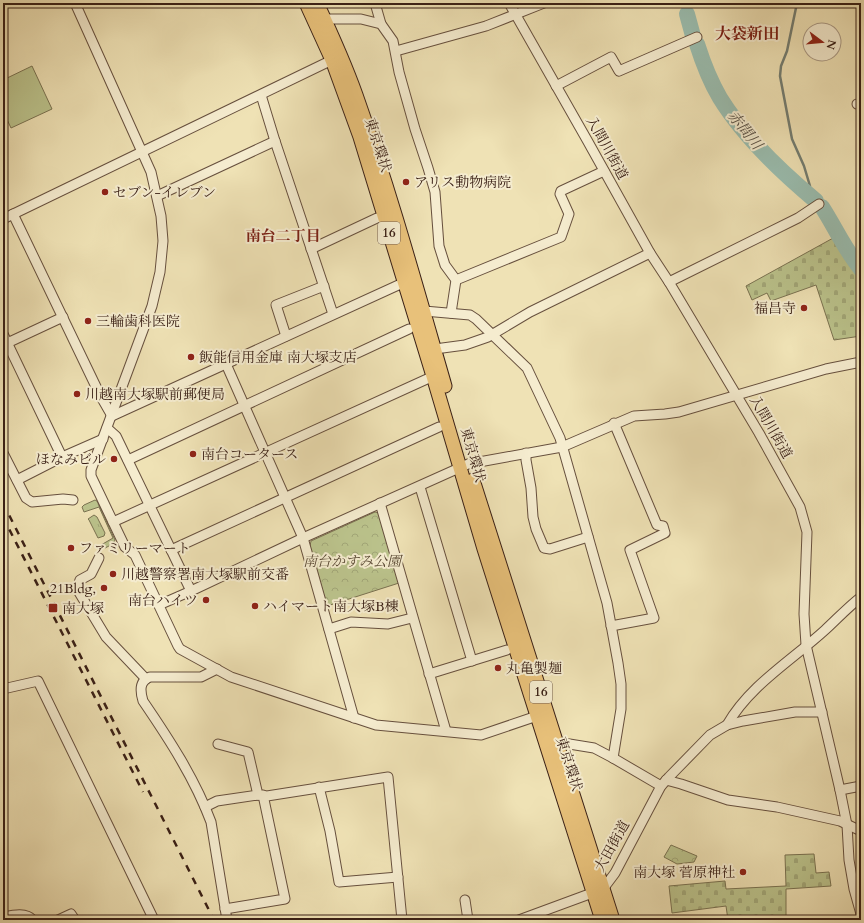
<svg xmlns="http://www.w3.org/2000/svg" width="864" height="923" font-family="Cardo,'Noto Serif JP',serif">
  <defs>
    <pattern id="grass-tufts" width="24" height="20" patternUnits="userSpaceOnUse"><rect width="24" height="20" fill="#bbc38c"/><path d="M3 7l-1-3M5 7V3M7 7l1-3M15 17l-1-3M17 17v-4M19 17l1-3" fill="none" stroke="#a2a778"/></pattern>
    <pattern id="forest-crowns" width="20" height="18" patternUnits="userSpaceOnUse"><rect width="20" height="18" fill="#bbc38c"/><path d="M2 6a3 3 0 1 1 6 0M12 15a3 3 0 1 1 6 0" fill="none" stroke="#a2a778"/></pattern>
    <pattern id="cemetery-stones" width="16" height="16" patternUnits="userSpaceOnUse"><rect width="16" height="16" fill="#bbc38c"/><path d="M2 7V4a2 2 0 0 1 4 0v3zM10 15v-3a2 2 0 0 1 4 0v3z" fill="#a2a778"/></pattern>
  </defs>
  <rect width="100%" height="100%" fill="#efe2b5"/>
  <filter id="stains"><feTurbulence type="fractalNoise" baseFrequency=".005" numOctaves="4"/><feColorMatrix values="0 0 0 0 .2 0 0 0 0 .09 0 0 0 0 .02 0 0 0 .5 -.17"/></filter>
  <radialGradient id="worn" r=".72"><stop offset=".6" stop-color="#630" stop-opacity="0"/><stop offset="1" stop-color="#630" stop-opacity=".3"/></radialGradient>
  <g fill="url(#grass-tufts)" stroke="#7a7251">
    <polygon points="95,500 97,501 115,540 113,544 105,548 101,545 113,538 99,507 84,512 82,507 84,505"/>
    <polygon points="94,515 97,517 105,533 104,536 98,538 89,520 88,519"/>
  </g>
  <g fill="url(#forest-crowns)" stroke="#7a7251">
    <polygon points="375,512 379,513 399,583 327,606 310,546 311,541"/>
    <polygon points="671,845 697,856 694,862 677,864 664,857"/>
  </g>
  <g fill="url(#cemetery-stones)" stroke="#7a7251">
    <polygon points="835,237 849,262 861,274 861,336 834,340 816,285 771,301 767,293 752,300 746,286"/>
    <polygon points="814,854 816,873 829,872 831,886 786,889 786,920 728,920 726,906 672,913 669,886 725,881 726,889 786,886 785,855"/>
  </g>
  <polygon fill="#bbc38c" stroke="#7a7251" points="32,66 52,109 11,128 3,111 3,80"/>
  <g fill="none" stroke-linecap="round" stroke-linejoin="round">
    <polyline stroke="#747e72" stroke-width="2.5" points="797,3 787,51 781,66 780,76 792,139 804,166 810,186"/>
    <g stroke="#9abdaf" stroke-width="16">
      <polyline points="687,14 693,36"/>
      <path d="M697 44C703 63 710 81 720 98 744 137 780 171 816 201"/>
      <path d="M822 207C835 227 845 250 861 269"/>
    </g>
    <defs>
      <g id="minor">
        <polyline points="75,3 151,172 161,216 163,241 160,272 152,306 91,470 91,476 125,547 135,555 178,646 180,649 231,677 376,725 481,735 537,716"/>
        <polyline points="375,3 381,24"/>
        <polyline points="509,3 587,140 650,253 669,282 759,433 800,507 807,532 804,614 806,645 840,790 847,825 849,860 854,889 861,914"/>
        <polyline points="324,19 361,19 381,24 393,41 399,72 415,129 428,168 435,192 439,246 445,265 456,280 451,313"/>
        <polyline points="396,51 486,26 544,3"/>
        <polyline points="556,86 611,57 619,71 697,37"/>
        <polyline points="261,95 275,141 333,314"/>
        <polyline points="857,104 861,104"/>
        <polyline points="157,196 275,141"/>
        <polyline points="13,214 100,395 112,416 405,282"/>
        <polyline points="3,219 332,60"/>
        <polyline points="311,249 377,218"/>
        <polyline points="456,280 561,237 569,214 560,194 561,191 604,171"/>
        <polyline points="669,282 798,218 819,204"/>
        <polyline points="424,311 470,315 476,319 527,368 560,438 607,603 618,663 621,684 621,709 613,758"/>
        <polyline points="3,334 62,457"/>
        <polyline points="286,336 276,305 324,286"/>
        <polyline points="3,345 63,317"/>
        <polyline points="435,349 465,345 488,337 530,312 650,253"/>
        <polyline points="226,364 303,538 354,718"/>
        <polyline points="107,428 116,436 191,591"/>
        <polyline points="3,453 26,498 32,502 63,499 73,500"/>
        <polyline points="526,453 526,460 531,488 533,517 536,529 544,548 550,549 588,537"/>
        <polyline points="128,460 409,329"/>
        <polyline points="17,480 62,457 103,439"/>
        <polyline points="420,487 472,661"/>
        <polyline points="380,503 446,731"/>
        <polyline points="113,522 438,374"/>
        <polyline points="171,550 439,427"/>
        <polyline points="99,558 91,574 80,580 77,589 106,637 146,679"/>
        <polyline points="159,605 191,591 303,538 468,464 562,447 634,416 665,414 679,412 826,369 861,362"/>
        <polyline points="611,626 654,618 630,550 665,533 663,526 657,525 614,423"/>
        <polyline points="329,629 351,622 388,624 412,618"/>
        <path d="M217 669 201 677H150C139 681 140 691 143 701 169 739 195 779 211 822L227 920"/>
        <polyline points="429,674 507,650"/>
        <polyline points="3,689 38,681 154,920"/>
        <path d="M727 725C750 685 791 661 825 630 837 619 848 607 861 597"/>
        <polyline points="557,742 594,748 613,758 661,786"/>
        <polyline points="218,744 248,752 258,795"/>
        <polyline points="666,780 681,784 728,800 777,807 840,821 861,831"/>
        <polyline points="319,787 330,831 339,882 398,877"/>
        <polyline points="840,790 861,786"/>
        <polyline points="205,807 217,801 258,795 267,796 388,777 402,920"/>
        <polyline points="465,900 468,920"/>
        <polyline points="225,909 285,899 263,795"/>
        <path d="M3 917C13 915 26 912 33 920"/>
        <polyline points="58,920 71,914 75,920"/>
        <polyline points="519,920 603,889 615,873 661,786 669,777 710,735 727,725 743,721 795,712 822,712"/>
      </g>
      <g id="highway">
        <polyline points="306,3 332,60 360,137 433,376 484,549 602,920"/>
        <path d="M317 3C331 33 345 64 356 95 390 191 417 289 445 386"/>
        <polyline points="473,480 613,920"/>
      </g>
    </defs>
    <use href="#minor" stroke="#67503e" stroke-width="11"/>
    <use href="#highway" stroke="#3a2016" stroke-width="15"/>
    <use href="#minor" stroke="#f5eccf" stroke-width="9"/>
    <use href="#highway" stroke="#e8c17a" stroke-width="13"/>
    <g stroke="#3a2016" stroke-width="2.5" stroke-dasharray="7 7" stroke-linecap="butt">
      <polyline points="3,503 214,920"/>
      <polyline points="3,517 143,792"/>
    </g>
  </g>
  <g fill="#8f2418" stroke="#f5eccf" stroke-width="1.5">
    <circle cx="406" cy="182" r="4"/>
    <circle cx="105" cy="192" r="4"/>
    <circle cx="804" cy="308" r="4"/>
    <circle cx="88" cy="321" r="4"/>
    <circle cx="191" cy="357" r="4"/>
    <circle cx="77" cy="394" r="4"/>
    <circle cx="193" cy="454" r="4"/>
    <circle cx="114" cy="459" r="4"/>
    <circle cx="71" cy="548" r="4"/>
    <circle cx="113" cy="574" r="4"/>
    <circle cx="104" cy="588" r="4"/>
    <circle cx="206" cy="600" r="4"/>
    <circle cx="255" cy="606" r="4"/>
    <rect x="48" y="603" width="10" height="10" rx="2"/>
    <circle cx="498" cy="668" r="4"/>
    <circle cx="743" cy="872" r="4"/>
  </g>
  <g text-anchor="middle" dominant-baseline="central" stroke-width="4" stroke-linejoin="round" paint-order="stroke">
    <g fill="#f5eccf" stroke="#725d4e" stroke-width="1">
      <rect x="378" y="222" width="22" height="22" rx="3"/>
      <rect x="530" y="681" width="22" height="22" rx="3"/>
    </g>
    <g font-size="13" font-weight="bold" fill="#3a2016">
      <text x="389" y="233">16</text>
      <text x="541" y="692">16</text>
    </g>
    <g font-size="14" fill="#3a2016" stroke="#f5eccf">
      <text transform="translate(378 145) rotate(72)">東京環状</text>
      <text transform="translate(607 148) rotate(61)">入間川街道</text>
      <text transform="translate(771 427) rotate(60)">入間川街道</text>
      <text transform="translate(473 455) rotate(74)">東京環状</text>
      <text transform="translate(569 764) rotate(72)">東京環状</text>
      <text transform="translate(612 846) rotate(-61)">大田街道</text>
    </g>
    <g font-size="14" fill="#3a2016" stroke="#f5eccf" text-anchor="start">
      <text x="414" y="182">アリス動物病院</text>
      <text x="113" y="192">セブン-イレブン</text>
      <text x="796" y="308" text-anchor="end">福昌寺</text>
      <text x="96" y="321">三輪歯科医院</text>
      <text x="199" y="357">飯能信用金庫 南大塚支店</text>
      <text x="85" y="394">川越南大塚駅前郵便局</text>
      <text x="201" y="454">南台コータース</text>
      <text x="106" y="459" text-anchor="end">ほなみビル</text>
      <text x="79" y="548">ファミリーマート</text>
      <text x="121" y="574">川越警察署南大塚駅前交番</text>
      <text x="96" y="588" text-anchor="end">21Bldg,</text>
      <text x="198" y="600" text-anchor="end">南台ハイツ</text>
      <text x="263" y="606">ハイマート南大塚B棟</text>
      <text x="62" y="608">南大塚</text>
      <text x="506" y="668">丸亀製麺</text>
      <text x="735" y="872" text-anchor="end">南大塚 菅原神社</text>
    </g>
    <g font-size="14" font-style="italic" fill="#5a4934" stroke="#f5eccf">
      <text x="352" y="561">南台かすみ公園</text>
    </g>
    <g font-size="15" font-style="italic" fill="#574f44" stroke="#f5eccf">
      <text transform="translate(745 130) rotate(51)">赤間川</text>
    </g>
    <g font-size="15" font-weight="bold" fill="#7a1f14" stroke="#f5eccf">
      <text x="283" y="236">南台二丁目</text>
    </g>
    <g font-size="16" font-weight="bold" fill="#7a1f14" stroke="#f5eccf">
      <text x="747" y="34">大袋新田</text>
    </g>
  </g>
  <rect width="864" height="923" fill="none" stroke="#efe2b5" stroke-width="16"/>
  <rect x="4" y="4" width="856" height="915" fill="none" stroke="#3a2016" stroke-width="2"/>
  <rect x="8" y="8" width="848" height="907" fill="none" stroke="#3a2016"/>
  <g transform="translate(822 42) rotate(106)"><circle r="19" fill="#f5eccf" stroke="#aa9a85"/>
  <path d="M0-3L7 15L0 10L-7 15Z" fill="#8f2418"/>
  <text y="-6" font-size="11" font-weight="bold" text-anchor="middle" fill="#3a2016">N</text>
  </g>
  <rect width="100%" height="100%" filter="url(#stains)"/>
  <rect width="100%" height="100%" fill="url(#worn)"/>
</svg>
